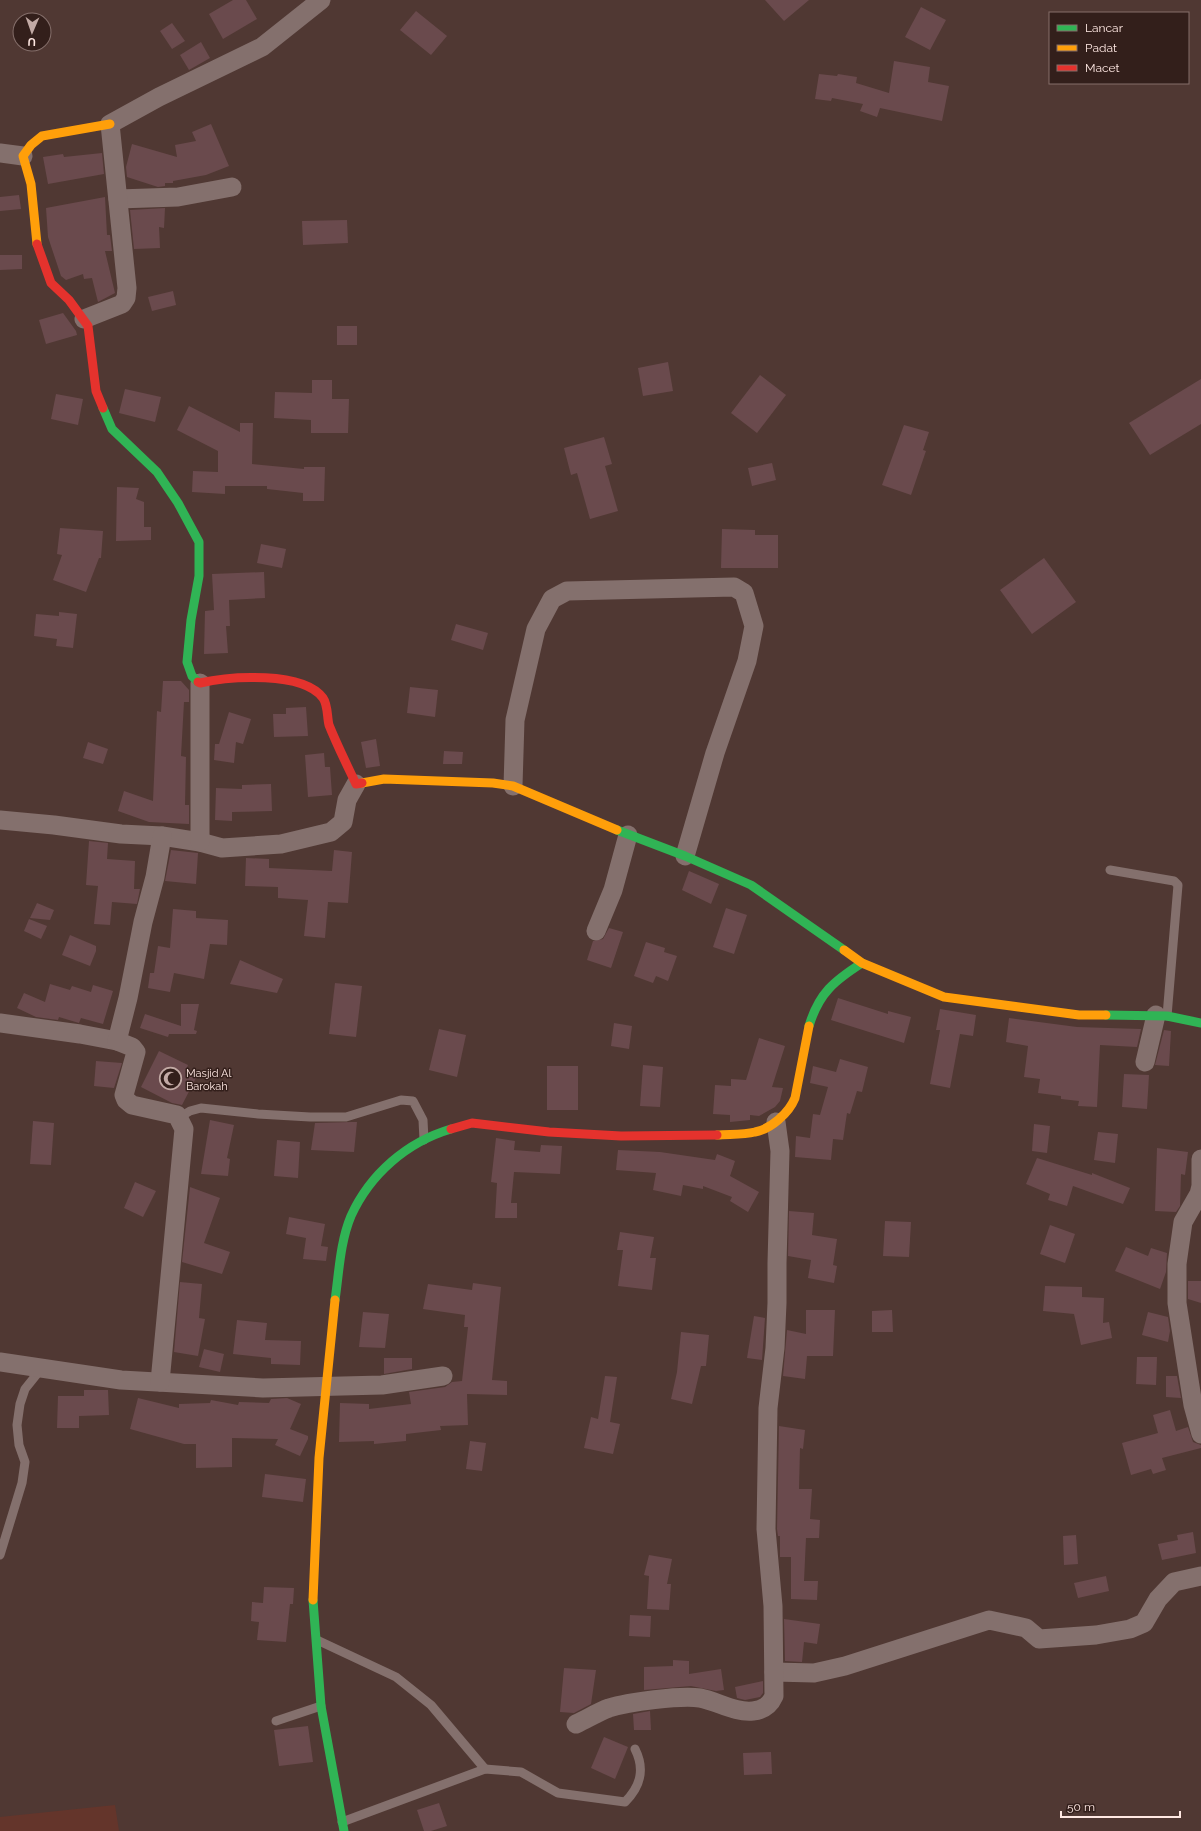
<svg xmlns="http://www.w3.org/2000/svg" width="1201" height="1831" font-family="Raleway,sans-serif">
  <rect width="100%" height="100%" fill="#503833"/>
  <polygon fill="#64352b" points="115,1805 119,1831 0,1831 0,1817"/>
  <g fill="#6a4a4d">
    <polygon points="233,0 246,0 257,19 223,39 209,14"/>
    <polygon points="765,0 809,0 784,21"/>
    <polygon points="921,7 946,20 930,50 905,37"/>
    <polygon points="416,11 447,36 431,55 400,30"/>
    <polygon points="172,23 185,41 172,49 160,31"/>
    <polygon points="201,42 210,58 189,70 180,55"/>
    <polygon points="894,61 930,67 928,82 949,86 942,121 880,108 877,117 860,111 863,104 832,98 831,101 815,99 819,74 837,76 838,74 857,77 856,83 889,93"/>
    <polygon points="211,124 229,166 206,175 173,181 173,183 165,183 165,186 158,187 127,177 126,167 132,144 177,157 175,145 196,141 192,132"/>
    <polygon points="102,153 104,174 48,184 43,157 63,154 64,157"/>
    <polygon points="19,195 21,209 0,211 0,197"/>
    <polygon points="105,197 107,235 110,235 112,251 105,251 115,293 98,302 92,278 84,279 83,274 66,280 61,276 48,237 46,208"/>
    <polygon points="165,208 164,228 159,227 160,248 134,249 130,210"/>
    <polygon points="347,220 348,243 303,245 302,221"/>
    <polygon points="0,255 22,255 22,269 0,270"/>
    <polygon points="173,291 176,305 152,311 148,297"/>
    <polygon points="63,313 76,331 77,335 46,344 39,320"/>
    <rect x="337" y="326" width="20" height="19"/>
    <polygon points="668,362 673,391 643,396 638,368"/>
    <polygon points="760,375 786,395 757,433 731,413"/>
    <polygon points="1201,379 1201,424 1150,455 1129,423"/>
    <polygon points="312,380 332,380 332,399 349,399 348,433 311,433 311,420 274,418 275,392 312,393"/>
    <polygon points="125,389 161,397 155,422 119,413"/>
    <polygon points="56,394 83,399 78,425 51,419"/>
    <polygon points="189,406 240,432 240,423 253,423 252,464 304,469 304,467 325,467 324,501 303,501 303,493 267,489 267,486 225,486 225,494 192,492 193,471 218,472 218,451 177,430"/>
    <polygon points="904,425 929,432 923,450 926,451 911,495 882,485"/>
    <polygon points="604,437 612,464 605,466 618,511 590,519 577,473 571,475 564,448"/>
    <polygon points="772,463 776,480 752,486 748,468"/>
    <polygon points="117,487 139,488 136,499 144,502 144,527 151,527 151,540 116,541"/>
    <polygon points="60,528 103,531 101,558 99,558 86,592 53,580 62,555 57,554"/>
    <polygon points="722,529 755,530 755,535 778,535 778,568 721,568"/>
    <polygon points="261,544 286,549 282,568 257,563"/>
    <polygon points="1044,558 1076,602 1032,634 1000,590"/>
    <polygon points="264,572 265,598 229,600 230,626 226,626 228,653 204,654 205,611 214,610 212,574"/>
    <polygon points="59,612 77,614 73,648 56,646 57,639 34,636 36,614 59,616"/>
    <polygon points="456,624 488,633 483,650 451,640"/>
    <polygon points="163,681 181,681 189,690 189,702 184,702 181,756 186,757 185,805 189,805 189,824 149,822 118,811 124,791 153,801 157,711 161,712"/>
    <polygon points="410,687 438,690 435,717 407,713"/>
    <polygon points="306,707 308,736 274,737 273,714 286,714 286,708"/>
    <polygon points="229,712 251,719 243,744 236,742 234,763 214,760 215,744 219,744"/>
    <polygon points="376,739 380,766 366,768 361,742"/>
    <polygon points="88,742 108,749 103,764 83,758"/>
    <polygon points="444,751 463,752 462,764 443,764"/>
    <polygon points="324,753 325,767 330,767 332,795 308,797 305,755"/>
    <polygon points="271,784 272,811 232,812 232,821 215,820 216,788 242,789 242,785"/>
    <polygon points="89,841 108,843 107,859 135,861 134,889 140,889 137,904 112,902 110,925 94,924 98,886 86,885"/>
    <polygon points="171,850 198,853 196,884 165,881"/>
    <polygon points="334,850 352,852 348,903 328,902 325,938 304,936 308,900 278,898 278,887 245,886 246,858 269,859 269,868 332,871"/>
    <polygon points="689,871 719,884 711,904 682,890"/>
    <polygon points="37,903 54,910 50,920 30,918"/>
    <polygon points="726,908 747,915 734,954 713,947"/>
    <polygon points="173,909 196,911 196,918 228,920 227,945 210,944 204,979 174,973 170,992 148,988 150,973 154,973 158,946 170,948"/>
    <polygon points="29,919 47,926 41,939 24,931"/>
    <polygon points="609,928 623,932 611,968 587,960 593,941 603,939"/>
    <polygon points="70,935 96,946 96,951 90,966 62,955"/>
    <polygon points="646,942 665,948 664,952 677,956 668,981 656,976 653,983 634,976"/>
    <polygon points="240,960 283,979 277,993 230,984"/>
    <polygon points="335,983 362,986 356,1037 329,1034"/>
    <polygon points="50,984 70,990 72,986 91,992 93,985 113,991 103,1024 81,1018 79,1023 59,1017 58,1020 36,1017 17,1008 24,993 45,1002"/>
    <polygon points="838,998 888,1014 888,1011 911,1017 904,1043 831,1020"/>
    <polygon points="181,1004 199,1004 194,1030 197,1031 196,1034 169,1034 168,1037 140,1028 145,1014 181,1026"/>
    <polygon points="940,1009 976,1015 973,1036 960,1034 950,1088 930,1084 940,1030 936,1030"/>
    <polygon points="1009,1018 1077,1027 1141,1029 1137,1047 1100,1045 1097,1107 1078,1106 1079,1101 1061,1099 1061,1096 1038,1093 1040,1079 1024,1077 1028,1046 1006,1042"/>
    <polygon points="614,1023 632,1026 629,1049 611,1046"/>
    <polygon points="439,1029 466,1035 457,1077 429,1070"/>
    <polygon points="1164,1030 1171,1031 1169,1066 1155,1065"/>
    <polygon points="759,1038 785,1046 772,1087 783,1088 780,1101 775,1107 759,1116 750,1115 750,1120 730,1122 730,1115 713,1114 715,1085 731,1086 731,1079 746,1080"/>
    <polygon points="159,1051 188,1065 186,1070 198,1074 182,1105 172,1103 141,1087"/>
    <polygon points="840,1059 868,1067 862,1092 857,1091 850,1114 847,1113 843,1140 833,1139 831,1160 795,1157 796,1136 810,1138 813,1114 820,1115 828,1087 810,1083 813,1066 836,1072"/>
    <polygon points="96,1061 122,1063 114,1088 94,1086"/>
    <polygon points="643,1065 663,1067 660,1107 640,1106"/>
    <rect x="547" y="1066" width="31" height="44"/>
    <polygon points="1124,1074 1149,1075 1147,1109 1122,1107"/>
    <polygon points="210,1120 234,1125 227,1158 230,1159 228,1176 201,1174"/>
    <polygon points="33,1121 54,1123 51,1165 30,1164"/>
    <polygon points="351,1122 357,1122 354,1152 311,1150 315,1123"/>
    <polygon points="1034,1124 1050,1126 1047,1153 1032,1151"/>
    <polygon points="1098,1132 1118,1134 1115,1163 1094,1160"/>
    <polygon points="496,1138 515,1141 514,1150 540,1152 541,1145 562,1146 560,1174 514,1172 511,1203 517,1203 517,1218 495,1218 497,1183 491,1182"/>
    <polygon points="277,1140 300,1142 298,1178 274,1176"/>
    <polygon points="1157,1148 1188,1152 1185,1175 1181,1174 1180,1206 1176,1212 1155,1211"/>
    <polygon points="618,1150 660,1152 715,1160 717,1154 735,1161 730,1176 759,1192 748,1212 730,1201 732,1197 703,1186 703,1189 683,1185 681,1196 653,1190 656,1173 616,1170"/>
    <polygon points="1037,1158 1092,1175 1092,1173 1130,1188 1123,1204 1073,1186 1067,1206 1048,1200 1050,1194 1026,1184"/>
    <polygon points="135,1182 156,1191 143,1217 124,1208"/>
    <polygon points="190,1187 220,1198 204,1243 230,1252 222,1274 182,1262"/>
    <polygon points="789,1211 814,1213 812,1235 837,1239 833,1265 837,1266 834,1283 808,1278 811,1260 788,1256"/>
    <polygon points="289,1217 325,1224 321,1246 328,1247 326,1261 303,1259 306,1238 286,1234"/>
    <polygon points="885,1221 911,1222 909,1257 883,1256"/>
    <polygon points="1050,1225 1075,1234 1065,1263 1040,1254"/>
    <polygon points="620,1232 654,1237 650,1258 656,1258 652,1290 618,1286 623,1250 617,1250"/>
    <polygon points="1126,1247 1148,1256 1151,1248 1167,1253 1166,1272 1160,1289 1115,1271"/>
    <polygon points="1188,1281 1201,1281 1201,1303 1188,1299"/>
    <polygon points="180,1282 202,1284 199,1318 205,1319 198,1356 174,1352"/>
    <polygon points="473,1283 501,1287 492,1380 507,1381 507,1395 467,1394 468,1425 440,1426 441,1430 406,1434 406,1441 374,1444 374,1441 339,1442 340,1403 369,1404 369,1409 411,1404 409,1392 445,1387 452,1382 462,1381 468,1327 464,1327 465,1315 423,1309 428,1284 472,1290"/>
    <polygon points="1045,1286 1082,1287 1082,1297 1104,1298 1103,1323 1109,1322 1112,1338 1081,1345 1074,1314 1043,1311"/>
    <polygon points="806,1310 835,1310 833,1356 807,1356 805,1379 783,1376 787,1330 806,1334"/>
    <polygon points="892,1310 893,1332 872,1332 872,1311"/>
    <polygon points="363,1312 389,1314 385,1348 359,1347"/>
    <polygon points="1148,1312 1168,1317 1170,1331 1168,1342 1142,1335"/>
    <polygon points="754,1316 765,1318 762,1360 747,1358"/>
    <polygon points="237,1320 267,1323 265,1340 301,1341 300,1365 271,1364 271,1358 233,1354"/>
    <polygon points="681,1332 709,1335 706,1366 701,1366 692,1404 671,1399 677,1372"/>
    <polygon points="204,1349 224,1354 220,1372 199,1367"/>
    <polygon points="1137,1357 1157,1357 1156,1385 1136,1384"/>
    <polygon points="384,1358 412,1358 412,1369 384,1374"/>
    <polygon points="605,1376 617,1377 610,1422 620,1424 613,1454 584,1448 591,1417 598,1419"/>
    <polygon points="1166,1376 1177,1376 1181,1398 1166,1397"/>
    <polygon points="84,1390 108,1390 109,1415 79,1416 79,1428 57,1428 58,1396 84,1396"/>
    <polygon points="138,1398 179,1408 179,1404 210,1403 211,1400 238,1405 239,1402 269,1403 271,1399 287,1398 301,1404 290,1429 308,1436 308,1439 300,1456 275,1445 278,1439 232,1438 232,1467 196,1468 196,1444 184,1444 130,1429"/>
    <polygon points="1170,1410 1176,1431 1188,1427 1193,1442 1201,1445 1201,1448 1162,1458 1166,1470 1153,1474 1151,1469 1131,1475 1122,1443 1158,1433 1153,1415"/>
    <polygon points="779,1426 805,1430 803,1449 800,1448 799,1489 812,1489 810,1519 820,1520 819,1538 806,1538 804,1581 818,1581 817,1600 791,1599 791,1557 780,1557 780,1536 778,1536 777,1529"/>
    <polygon points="470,1441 486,1443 482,1471 466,1469"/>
    <polygon points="265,1474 306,1479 303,1502 262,1497"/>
    <polygon points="1193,1532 1196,1553 1162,1560 1158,1544 1178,1540 1177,1535"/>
    <polygon points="1076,1535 1078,1564 1064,1565 1063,1536"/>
    <polygon points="649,1555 672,1559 667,1584 671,1584 669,1610 647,1609 649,1576 644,1575"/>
    <polygon points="1106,1576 1109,1591 1078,1598 1074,1583"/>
    <polygon points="264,1587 294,1588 293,1604 290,1604 286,1642 257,1640 259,1622 251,1621 252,1602 263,1603"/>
    <polygon points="630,1615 651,1616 650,1637 629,1636"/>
    <polygon points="784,1619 820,1624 817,1644 804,1642 802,1662 785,1661"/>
    <polygon points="673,1660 689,1661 689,1674 721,1669 724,1690 716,1691 691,1686 644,1690 644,1667 673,1666"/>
    <polygon points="564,1668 596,1670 591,1704 574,1713 560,1712"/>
    <polygon points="763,1681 763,1693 760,1697 745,1700 737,1698 735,1687"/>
    <polygon points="650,1711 651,1730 634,1730 633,1714"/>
    <polygon points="308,1726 313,1762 279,1766 274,1730"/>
    <polygon points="604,1737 628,1747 615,1779 591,1768"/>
    <polygon points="771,1752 772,1774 744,1775 743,1753"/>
    <polygon points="439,1803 447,1826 431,1831 424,1831 417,1810"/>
  </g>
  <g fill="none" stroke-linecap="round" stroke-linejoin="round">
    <g stroke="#84706d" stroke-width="9">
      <polyline points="1110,870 1174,881 1178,885 1167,1016"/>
      <polyline points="180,1117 190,1111 201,1108 258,1114 310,1117 346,1117 401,1100 413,1101 423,1120 424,1140"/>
      <polyline points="0,1555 22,1483 25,1462 19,1445 17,1425 20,1404 25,1389 41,1369"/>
      <polyline points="317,1640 396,1677 431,1705 485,1769"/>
      <polyline points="276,1721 321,1706"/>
      <path d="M342 1822 485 1769 521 1772 558 1793 625 1802C641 1786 645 1769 635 1749"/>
    </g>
    <g stroke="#84706d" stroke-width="19">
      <polyline points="0,153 23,156"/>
      <polyline points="118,199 178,197 232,187"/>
      <polyline points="84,319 122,304 126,298 127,288 110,124 159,97 262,47 321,0"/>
      <polyline points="513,786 515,720 536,629 552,599 567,591 734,587 744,593 754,626 747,661 715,753 685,856"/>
      <polyline points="0,820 54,825 121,834 162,836 200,842 222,848 281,844 331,832 343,822 347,800 356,784"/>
      <polyline points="200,842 200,683"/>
      <polyline points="596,931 613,890 628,835"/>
      <polyline points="0,1023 80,1034 117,1041"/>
      <polyline points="1145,1062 1156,1015"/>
      <polyline points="1201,1159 1201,1186 1199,1194 1183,1222 1177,1264 1177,1303 1193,1405 1201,1434"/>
      <polyline points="0,1362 121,1380 263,1388 382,1385 443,1376"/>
      <polyline points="160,1382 184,1129 177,1115 132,1105 126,1100 124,1095 136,1052 132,1047 117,1041 128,998 143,922 155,877 162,836"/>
      <polyline points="774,1672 814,1673 845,1666 989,1620 1026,1628 1039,1639 1096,1635 1130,1629 1144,1623 1158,1599 1174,1582 1201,1576"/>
      <path d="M576 1724C587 1719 598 1712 609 1708 628 1702 681 1695 700 1698 717 1701 735 1713 753 1711 764 1710 770 1705 774 1696L773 1606 766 1529 768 1408 775 1348 777 1303V1263L780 1151 776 1122"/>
    </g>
    <g stroke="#30b455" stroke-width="9">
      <polyline points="103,408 112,429 157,472 178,503 199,542 199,576 191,620 187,662 192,676 198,682"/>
      <polyline points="617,830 685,856 751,885 844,950"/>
      <polyline points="1106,1015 1167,1016 1201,1023"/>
      <path d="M809 1026C819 993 834 981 862 963"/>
      <path d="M335 1300C339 1273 340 1242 351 1216 370 1174 407 1142 451 1129"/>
      <polyline points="313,1600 321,1706 344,1831"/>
    </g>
    <g stroke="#ff9f0a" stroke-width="9">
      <polyline points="37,244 31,184 23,156 31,145 42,136 110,124"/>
      <polyline points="362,783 384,779 493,783 513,786 617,830"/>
      <polyline points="844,950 862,963 944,997 1079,1015 1106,1015"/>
      <path d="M717 1135C730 1134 743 1135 755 1132 771 1129 789 1113 795 1098L809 1026"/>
      <polyline points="313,1600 319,1458 335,1300"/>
    </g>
    <g stroke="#e5322d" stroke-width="9">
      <polyline points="37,244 51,283 69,300 88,326 96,391 103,408"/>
      <path d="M198 682 200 683C230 676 303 671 323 698 328 705 327 717 329 725 337 745 347 765 356 784L362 783"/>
      <polyline points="451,1129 472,1123 549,1132 621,1136 717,1135"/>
    </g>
  </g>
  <defs>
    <symbol id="mosque-ring" viewBox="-11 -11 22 22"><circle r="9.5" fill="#331f1b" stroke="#c2aaa5" stroke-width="1.5"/><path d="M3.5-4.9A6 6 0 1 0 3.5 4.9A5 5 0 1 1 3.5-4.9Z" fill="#c2aaa5"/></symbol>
  </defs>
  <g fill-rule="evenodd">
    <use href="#mosque-ring" x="158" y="1066" width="25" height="25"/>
  </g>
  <g text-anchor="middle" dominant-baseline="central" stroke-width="3" stroke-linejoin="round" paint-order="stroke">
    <g font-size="11" fill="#ffe8e3" stroke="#331f1b" text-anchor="start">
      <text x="186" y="1073">Masjid Al<tspan x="186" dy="13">Barokah</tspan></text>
    </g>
  </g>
  <rect x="1049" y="12" width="140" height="72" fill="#331f1b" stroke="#856f6b"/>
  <rect x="1057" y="25" width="20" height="6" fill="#30b455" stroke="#856f6b"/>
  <text x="1085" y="32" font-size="12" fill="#ffe8e3">Lancar</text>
  <rect x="1057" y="45" width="20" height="6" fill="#ff9f0a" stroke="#856f6b"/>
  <text x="1085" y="52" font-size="12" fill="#ffe8e3">Padat</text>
  <rect x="1057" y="65" width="20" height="6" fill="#e5322d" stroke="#856f6b"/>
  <text x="1085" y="72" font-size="12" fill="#ffe8e3">Macet</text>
  <g transform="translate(32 32) rotate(182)"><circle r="19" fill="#331f1b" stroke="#856f6b"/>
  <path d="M0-3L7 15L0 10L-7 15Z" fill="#c2aaa5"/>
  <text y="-6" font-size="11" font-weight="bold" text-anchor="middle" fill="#ffe8e3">U</text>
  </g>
  <path d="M1061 1811v6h119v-6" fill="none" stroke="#ffe8e3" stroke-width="2"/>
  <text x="1067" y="1811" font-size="12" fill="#ffe8e3" stroke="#331f1b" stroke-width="3" paint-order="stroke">50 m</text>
</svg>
